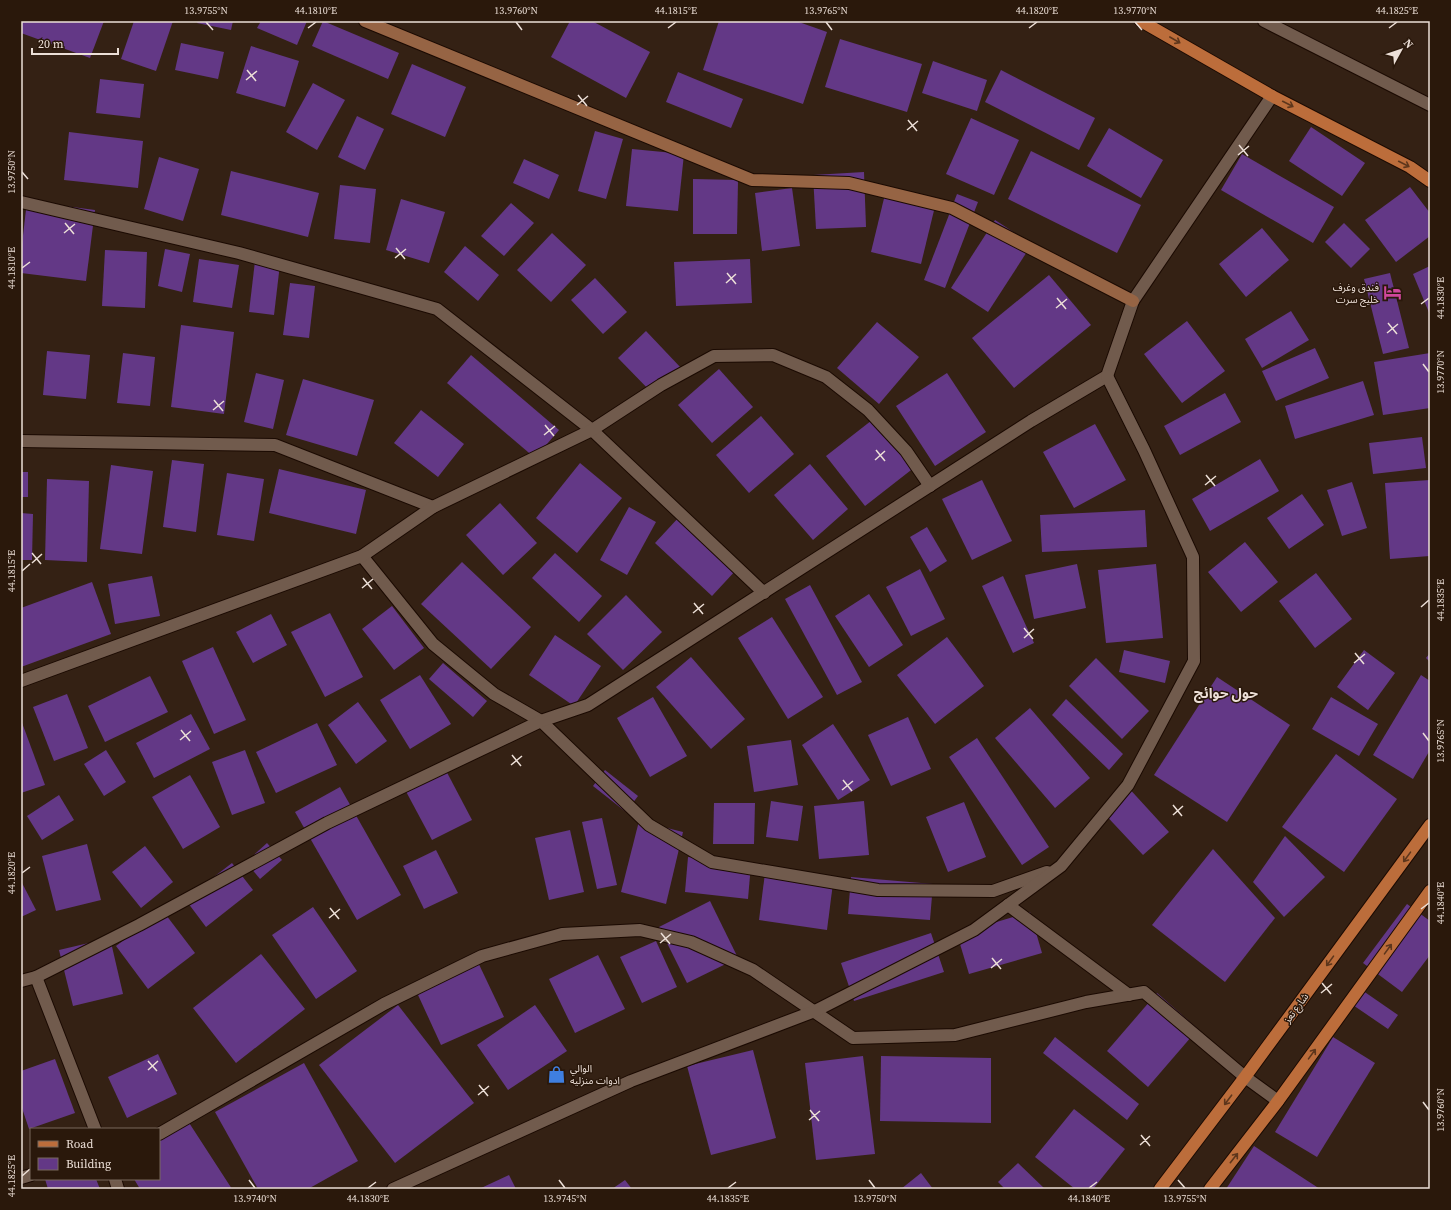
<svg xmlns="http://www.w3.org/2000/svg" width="1451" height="1210" font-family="'Source Serif 4','Noto Sans Arabic',serif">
  <rect width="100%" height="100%" fill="#342114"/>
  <g fill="#633886">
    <polygon points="21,21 104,21 90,58 21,33"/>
    <polygon points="134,21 173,21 156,71 121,59"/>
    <polygon points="198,21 233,21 231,30 197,23"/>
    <polygon points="261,21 307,21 297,45 257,28"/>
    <polygon points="323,21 399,53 388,79 312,46"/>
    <polygon points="570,21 592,21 650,52 626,98 551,57"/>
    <polygon points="719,21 796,21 827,32 803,104 703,70"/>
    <polygon points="840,39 922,64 907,112 825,87"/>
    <polygon points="181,43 224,52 218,79 175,70"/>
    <polygon points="251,46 299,61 285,107 236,93"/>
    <polygon points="933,61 987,80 977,111 922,93"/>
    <polygon points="412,64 466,87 445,137 391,114"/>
    <polygon points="1001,70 1095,118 1079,150 985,102"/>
    <polygon points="678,72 743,99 731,128 666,102"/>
    <polygon points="100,79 144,84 140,118 96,113"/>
    <polygon points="313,83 345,100 317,150 286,132"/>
    <polygon points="357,116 384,129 365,170 338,157"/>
    <polygon points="971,118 1019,140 994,195 946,174"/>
    <polygon points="1311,127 1365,163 1342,196 1289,161"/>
    <polygon points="1109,128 1163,160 1141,198 1087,166"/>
    <polygon points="595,131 623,139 606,199 578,191"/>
    <polygon points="69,132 143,141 138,188 64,180"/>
    <polygon points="632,149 684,154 678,211 626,206"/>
    <polygon points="1031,151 1141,205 1117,253 1008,199"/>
    <polygon points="1242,154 1334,207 1313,243 1221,190"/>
    <polygon points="159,157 199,169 183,221 144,209"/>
    <polygon points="524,159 559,175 549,199 513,183"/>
    <polygon points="231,171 319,193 308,237 221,215"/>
    <polygon points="864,172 866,227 816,229 813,175"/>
    <polygon points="693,179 738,180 737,234 693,234"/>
    <polygon points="340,185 376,189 370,243 334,239"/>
    <polygon points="887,186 937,198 921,264 871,252"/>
    <polygon points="1410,187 1430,213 1430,236 1396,262 1365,220"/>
    <polygon points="792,188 800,246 762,251 755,193"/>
    <polygon points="957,194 978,202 945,288 924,280"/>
    <polygon points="401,199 445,212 429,263 386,250"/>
    <polygon points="27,201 95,210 86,281 21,273 21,253"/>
    <polygon points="511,203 534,223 504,256 481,236"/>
    <polygon points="995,220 1032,244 988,312 951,288"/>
    <polygon points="1344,223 1370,249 1351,268 1325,242"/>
    <polygon points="1262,228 1289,260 1246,297 1219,264"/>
    <polygon points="552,233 586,265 551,302 517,270"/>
    <polygon points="465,246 499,275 478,301 444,272"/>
    <polygon points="165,249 190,254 182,292 158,286"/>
    <polygon points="105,250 147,252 145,308 102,306"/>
    <polygon points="199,259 239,265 232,308 193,302"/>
    <polygon points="750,259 752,303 676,306 674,262"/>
    <polygon points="255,261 280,264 274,315 249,312"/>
    <polygon points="1430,266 1430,315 1413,274"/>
    <polygon points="1390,273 1409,348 1383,354 1364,279"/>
    <polygon points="1049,275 1091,325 1014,388 972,338"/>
    <polygon points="595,278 627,312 603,334 571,300"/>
    <polygon points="290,283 315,286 309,338 283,335"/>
    <polygon points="1291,311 1309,340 1262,368 1245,339"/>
    <polygon points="1187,321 1225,371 1182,403 1144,354"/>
    <polygon points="877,322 919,357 879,404 837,368"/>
    <polygon points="181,325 234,332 224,414 171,407"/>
    <polygon points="646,331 682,369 655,396 618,358"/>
    <polygon points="1315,348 1329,378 1276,401 1262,371"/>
    <polygon points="47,351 90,355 86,399 43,395"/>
    <polygon points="123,353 155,357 150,406 117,403"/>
    <polygon points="1430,353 1430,408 1383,415 1374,362"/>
    <polygon points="471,355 559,430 535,458 447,383"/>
    <polygon points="719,369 753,407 712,443 678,405"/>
    <polygon points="256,373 284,380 273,429 244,422"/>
    <polygon points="947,373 986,432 935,466 896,406"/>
    <polygon points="303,379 374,400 357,456 286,435"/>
    <polygon points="1363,381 1374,415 1295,439 1285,406"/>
    <polygon points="1225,393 1241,422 1180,455 1164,426"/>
    <polygon points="421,410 464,444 438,477 394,443"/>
    <polygon points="761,416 794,454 749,493 716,455"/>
    <polygon points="876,417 915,467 865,506 826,456"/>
    <polygon points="1095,424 1126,480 1074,508 1043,452"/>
    <polygon points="1422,437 1426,468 1373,474 1369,443"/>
    <polygon points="1260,459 1279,491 1210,531 1192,499"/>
    <polygon points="172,460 204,464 196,532 163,527"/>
    <polygon points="580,463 622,498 577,553 536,518"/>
    <polygon points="810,464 848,509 813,540 774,495"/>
    <polygon points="111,465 153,471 142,554 100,549"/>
    <polygon points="279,469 366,490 356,534 269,513"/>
    <rect x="21" y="472" width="7" height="25"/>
    <polygon points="227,473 264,479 254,541 217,535"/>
    <polygon points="47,479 89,481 87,562 45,560"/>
    <polygon points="982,480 1012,541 972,560 942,499"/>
    <polygon points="1430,480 1430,556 1390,559 1385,483"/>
    <polygon points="1352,482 1367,528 1342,536 1327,490"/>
    <polygon points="1302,494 1324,525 1289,549 1267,518"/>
    <polygon points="500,503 537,543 503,575 466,535"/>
    <polygon points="629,507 656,522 627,575 600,560"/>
    <polygon points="1145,510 1147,547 1042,552 1040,515"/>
    <polygon points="21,513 33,514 32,560 21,560"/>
    <polygon points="680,516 737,569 712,596 655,543"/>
    <polygon points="927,527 947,561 930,572 910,537"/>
    <polygon points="1245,542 1278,582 1241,612 1208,572"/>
    <polygon points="555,553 602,596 579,622 532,578"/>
    <polygon points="462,562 531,627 491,669 421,604"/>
    <polygon points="1077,564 1086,608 1034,619 1025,575"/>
    <polygon points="1156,564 1163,638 1106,643 1098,570"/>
    <polygon points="920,569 945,619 911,636 886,587"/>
    <polygon points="1316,573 1352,619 1315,648 1279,601"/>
    <polygon points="152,576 160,616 115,624 108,584"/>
    <polygon points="1003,576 1034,643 1013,653 982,586"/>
    <polygon points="92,582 111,634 21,667 21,608"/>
    <polygon points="810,585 862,682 837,695 785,599"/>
    <polygon points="869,594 903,645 869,667 835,616"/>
    <polygon points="626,595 662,632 623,670 587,634"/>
    <polygon points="392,606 424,648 394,670 362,629"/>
    <polygon points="330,613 363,677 325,697 291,632"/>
    <polygon points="271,614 287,645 253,663 236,632"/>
    <polygon points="772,617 823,697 788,719 738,638"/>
    <polygon points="555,635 601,666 574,706 529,675"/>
    <polygon points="947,637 984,686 935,724 897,675"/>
    <polygon points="213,647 246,720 214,734 182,661"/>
    <polygon points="1124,650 1170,661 1165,683 1119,672"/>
    <polygon points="1364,650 1395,673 1368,710 1337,687"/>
    <polygon points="1430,653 1430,662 1426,658"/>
    <polygon points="691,657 745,719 711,749 656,687"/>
    <polygon points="1096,658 1149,711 1122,739 1069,686"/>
    <polygon points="443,663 487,701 473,717 429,679"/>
    <polygon points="420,675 451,724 410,749 380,700"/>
    <polygon points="1421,675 1430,681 1430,750 1413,779 1373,755"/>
    <polygon points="150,676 168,712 105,742 88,706"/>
    <polygon points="1217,677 1290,725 1227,822 1154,775"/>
    <polygon points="67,694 88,748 54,761 33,707"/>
    <polygon points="653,697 687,756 650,777 617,718"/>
    <polygon points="1331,697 1378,724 1359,756 1312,729"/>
    <polygon points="1066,699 1123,754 1109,770 1052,715"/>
    <polygon points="358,702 387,741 356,764 328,725"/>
    <polygon points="1030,708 1090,778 1055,808 995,738"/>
    <polygon points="191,714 210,749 154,778 136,743"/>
    <polygon points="908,717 931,769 891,786 868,735"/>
    <polygon points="21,720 45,785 21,793"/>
    <polygon points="317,723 337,765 276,793 256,752"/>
    <polygon points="833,724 870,780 838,800 802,745"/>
    <polygon points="977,738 1049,847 1022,865 949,757"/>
    <polygon points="791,740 798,785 754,792 747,746"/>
    <polygon points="106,750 126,782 104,796 84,764"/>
    <polygon points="245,750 265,803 232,815 212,762"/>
    <polygon points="1336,754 1397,799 1344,872 1282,827"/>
    <polygon points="442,763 472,820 432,840 402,784"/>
    <polygon points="605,770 638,796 626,812 593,786"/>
    <polygon points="190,775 220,827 183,849 152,797"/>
    <polygon points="1126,785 1169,832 1143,855 1100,809"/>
    <polygon points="340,787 401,895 357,920 295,812"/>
    <polygon points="59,795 74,820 42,840 27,816"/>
    <polygon points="771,801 803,806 798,841 766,837"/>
    <polygon points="864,801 869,855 819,859 814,806"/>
    <polygon points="964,802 986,857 948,872 926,817"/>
    <polygon points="714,803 755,803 754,844 713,844"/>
    <polygon points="602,818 617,885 597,889 582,822"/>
    <polygon points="639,821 683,832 666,904 621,892"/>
    <polygon points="570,830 584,892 549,900 535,838"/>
    <polygon points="1285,836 1325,877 1284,917 1253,882"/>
    <polygon points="267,843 282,860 260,879 246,862"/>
    <polygon points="87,844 101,900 56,911 42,856"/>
    <polygon points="145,846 173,882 141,908 112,872"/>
    <polygon points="1213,849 1275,918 1225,982 1152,925"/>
    <polygon points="436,850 458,893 424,909 403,866"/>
    <polygon points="688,857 751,864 748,899 685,892"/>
    <polygon points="232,863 253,890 206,927 185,899"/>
    <polygon points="765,873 833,883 827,930 759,920"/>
    <polygon points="851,877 933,884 930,920 848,914"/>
    <polygon points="21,881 36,910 21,917"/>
    <polygon points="710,901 738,958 687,983 659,927"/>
    <polygon points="1407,904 1430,921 1430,955 1402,992 1363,963"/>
    <polygon points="313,907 357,971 316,999 272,935"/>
    <polygon points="163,911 195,953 148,989 116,946"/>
    <polygon points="1030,912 1042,953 969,974 957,934"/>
    <polygon points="931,933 944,972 854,1001 841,963"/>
    <polygon points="110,938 123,994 73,1006 59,950"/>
    <polygon points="656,941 677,987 642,1003 620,957"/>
    <polygon points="261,954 305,1009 236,1063 193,1008"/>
    <polygon points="598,955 625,1009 575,1033 549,979"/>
    <polygon points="475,956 504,1017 441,1045 413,984"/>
    <polygon points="1356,986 1398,1015 1388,1029 1347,1001"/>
    <polygon points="1157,993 1198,1029 1148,1087 1107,1051"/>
    <polygon points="398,1005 474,1103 395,1163 319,1065"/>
    <polygon points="535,1005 567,1051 508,1090 477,1045"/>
    <polygon points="1055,1037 1139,1104 1127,1120 1043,1053"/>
    <polygon points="1333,1037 1375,1063 1317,1157 1275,1132"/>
    <polygon points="753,1050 776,1138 711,1155 687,1066"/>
    <polygon points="158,1054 177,1094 127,1118 108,1077"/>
    <polygon points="863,1056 875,1154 816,1160 805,1063"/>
    <polygon points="881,1056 991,1058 991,1123 880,1121"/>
    <polygon points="55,1059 75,1113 29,1129 21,1105 21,1071"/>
    <polygon points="304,1063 358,1161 308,1189 258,1189 215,1112"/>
    <polygon points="1074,1109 1125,1149 1093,1189 1075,1189 1035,1157"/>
    <polygon points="184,1115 232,1189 140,1189 134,1179 159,1179 159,1131"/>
    <polygon points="1254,1146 1320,1189 1226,1189"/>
    <polygon points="1018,1163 1045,1189 1005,1189 998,1182"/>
    <polygon points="921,1173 933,1189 901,1189"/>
    <polygon points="509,1175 516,1189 479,1189"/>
    <polygon points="45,1179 96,1179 100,1189 48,1189"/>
    <polygon points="625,1180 632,1189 612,1189"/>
  </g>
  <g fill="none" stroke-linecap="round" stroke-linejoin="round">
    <defs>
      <g id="street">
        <polyline points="1264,21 1430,105"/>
        <polyline points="21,202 239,253 437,309 592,430 764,593"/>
        <polyline points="21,441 275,445 433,507"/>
        <polyline points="362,556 433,644 494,694 541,721 649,825 712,862 878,890 993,891 1047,872"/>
        <polyline points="21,681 362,556 433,507 592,430 661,385 714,356 773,355 826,377 868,410 906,451 930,486"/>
        <polyline points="1008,905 1129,995"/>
        <polyline points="36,977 95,1129"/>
        <polyline points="21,981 36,977 139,925 327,823 541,721 588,705 1031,421 1107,376 1133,301 1272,96"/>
        <polyline points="159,1134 384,1004 482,956 562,934 640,930 691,942 753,970 853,1038 955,1035 1086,1002 1144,992 1245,1077 1278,1101"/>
        <polyline points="21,1178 31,1175"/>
        <polyline points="115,1179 118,1189"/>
        <polyline points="393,1189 631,1081 815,1011 974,930 1061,866 1128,785 1194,661 1193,557 1144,450 1107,376"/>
      </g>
      <polyline id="secondary" points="365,21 752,180 849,183 952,208 1133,301"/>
      <g id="primary">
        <polyline points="1141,21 1272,96 1410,167 1430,181"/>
        <polyline points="1160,1189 1245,1077 1430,825"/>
        <polyline points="1210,1189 1278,1101 1430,891"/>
      </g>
    </defs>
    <use href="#street" stroke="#1b0a02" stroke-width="14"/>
    <use href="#secondary" stroke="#1b0a02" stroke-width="14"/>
    <use href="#primary" stroke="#1b0a02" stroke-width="14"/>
    <use href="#street" stroke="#715b4d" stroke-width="12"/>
    <use href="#secondary" stroke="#966444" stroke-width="12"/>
    <use href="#primary" stroke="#bc6d3b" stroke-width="12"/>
  </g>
  <defs><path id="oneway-shaft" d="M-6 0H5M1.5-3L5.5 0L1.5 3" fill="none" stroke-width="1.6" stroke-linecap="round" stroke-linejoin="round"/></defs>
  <g stroke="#5d361c">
    <use href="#oneway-shaft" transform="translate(1175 40) rotate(30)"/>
    <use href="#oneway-shaft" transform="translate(1288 104) rotate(27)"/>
    <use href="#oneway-shaft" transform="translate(1404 164) rotate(27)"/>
    <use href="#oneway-shaft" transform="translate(1407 857) rotate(126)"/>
    <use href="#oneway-shaft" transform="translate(1388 949) rotate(-54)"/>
    <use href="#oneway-shaft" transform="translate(1330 961) rotate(126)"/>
    <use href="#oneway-shaft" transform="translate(1312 1054) rotate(-54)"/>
    <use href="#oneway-shaft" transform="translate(1228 1100) rotate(127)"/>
    <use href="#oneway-shaft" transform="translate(1234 1158) rotate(-52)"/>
  </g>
  <path fill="none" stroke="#ecdfd7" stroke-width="1.5" d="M206 22 213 30M516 22 522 30M826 22 832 30M1135 22 1142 30M308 28 316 22M668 28 676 22M1029 28 1037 22M1389 28 1397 22M247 70 256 81M246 80 257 71M578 95 587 106M577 105 588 96M908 120 917 131M907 130 918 121M1239 145 1248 156M1238 155 1249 146M22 172 28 179M65 223 74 234M64 233 75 224M396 248 405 259M395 258 406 249M22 268 30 262M727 273 736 284M726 283 736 274M1057 298 1066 309M1421 304 1429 298M1056 308 1067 299M1388 323 1397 334M1387 333 1398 324M1423 364 1429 372M214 400 223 411M213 410 224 401M545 425 554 436M544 435 555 426M876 450 885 461M875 460 885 451M1206 475 1215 486M1205 485 1216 476M32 553 41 564M32 563 42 554M22 571 30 564M363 578 372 589M362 588 373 579M694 603 703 614M1421 607 1429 600M693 613 704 604M1024 628 1033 639M1024 638 1034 629M1355 653 1364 664M1354 663 1365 654M181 730 190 741M1423 733 1429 741M180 740 191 731M512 755 521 766M511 765 522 756M843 780 852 791M842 790 853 781M1173 805 1182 816M1173 815 1183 806M22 873 30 867M330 908 339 919M1421 909 1429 903M329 918 340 909M661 933 670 944M660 943 671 934M992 958 1001 969M991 968 1002 959M1322 983 1331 994M1321 993 1332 984M148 1061 157 1071M148 1070 158 1061M479 1085 488 1096M478 1095 489 1086M1423 1102 1429 1110M810 1110 819 1121M809 1120 820 1111M1141 1135 1150 1146M1140 1145 1150 1136M22 1176 30 1169M249 1180 255 1188M559 1180 565 1188M869 1180 875 1188M1178 1180 1185 1188M368 1188 376 1182M728 1188 736 1182M1089 1188 1097 1182"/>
  <defs>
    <symbol id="hotel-bare" viewBox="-9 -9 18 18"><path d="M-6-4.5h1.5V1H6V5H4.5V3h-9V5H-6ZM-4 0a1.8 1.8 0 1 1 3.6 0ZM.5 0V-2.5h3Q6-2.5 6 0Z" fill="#d1479c" stroke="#2a180b" stroke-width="2.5" paint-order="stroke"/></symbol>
    <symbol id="shop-bare" viewBox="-9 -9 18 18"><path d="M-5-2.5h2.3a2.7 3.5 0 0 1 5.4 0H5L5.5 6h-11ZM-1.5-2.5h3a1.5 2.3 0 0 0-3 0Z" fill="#3f7fe0" stroke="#2a180b" stroke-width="2.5" paint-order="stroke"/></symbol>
  </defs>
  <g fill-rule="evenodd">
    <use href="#hotel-bare" x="1380" y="280" width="25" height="25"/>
    <use href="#shop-bare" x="544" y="1062" width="25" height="25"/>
  </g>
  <g text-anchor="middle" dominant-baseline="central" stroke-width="3" stroke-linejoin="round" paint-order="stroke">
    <g font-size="10" fill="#ecdfd7" stroke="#2a180b" text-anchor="end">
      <text x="1379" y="287">فندق وغرف<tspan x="1379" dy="12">خليج سرت</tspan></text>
      <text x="570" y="1068" text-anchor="start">الوالي<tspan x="570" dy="12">ادوات منزليه</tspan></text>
    </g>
    <g font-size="10" fill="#ecdfd7" stroke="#2a180b">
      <text transform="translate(1296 1008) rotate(-54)">شارع تعز</text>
    </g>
    <g font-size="14" font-weight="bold" fill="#ecdfd7" stroke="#2a180b">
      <text x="1226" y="693">حول حوائج</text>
    </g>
  </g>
  <rect width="1451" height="1210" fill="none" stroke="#2a180b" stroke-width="44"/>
  <rect x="30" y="1128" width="130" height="52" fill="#2a180b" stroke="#78685d"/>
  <rect x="38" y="1141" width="20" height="6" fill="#bc6d3b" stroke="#78685d"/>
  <text x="66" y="1148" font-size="12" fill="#ecdfd7">Road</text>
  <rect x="38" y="1158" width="20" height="12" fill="#633886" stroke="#78685d"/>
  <text x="66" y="1168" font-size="12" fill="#ecdfd7">Building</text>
  <g transform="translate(1401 50) rotate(50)" stroke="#2a180b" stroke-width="3" paint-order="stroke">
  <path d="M0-3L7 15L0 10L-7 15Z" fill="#ecdfd7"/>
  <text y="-6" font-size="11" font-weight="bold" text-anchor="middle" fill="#ecdfd7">N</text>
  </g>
  <path d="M32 48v6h86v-6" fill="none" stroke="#ecdfd7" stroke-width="2"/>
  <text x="38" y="48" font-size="12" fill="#ecdfd7" stroke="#2a180b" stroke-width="3" paint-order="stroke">20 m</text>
  <rect x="22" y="22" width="1407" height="1166" fill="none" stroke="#ecdfd7" stroke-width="1.5"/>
  <g font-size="10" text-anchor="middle" fill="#ecdfd7">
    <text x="206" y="14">13.9755°N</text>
    <text x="316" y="14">44.1810°E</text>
    <text x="516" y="14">13.9760°N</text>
    <text x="676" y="14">44.1815°E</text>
    <text x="826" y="14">13.9765°N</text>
    <text x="1037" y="14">44.1820°E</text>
    <text x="1135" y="14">13.9770°N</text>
    <text x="1397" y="14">44.1825°E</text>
    <text transform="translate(11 172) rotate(-90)" y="4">13.9750°N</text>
    <text transform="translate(11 268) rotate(-90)" y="4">44.1810°E</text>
    <text transform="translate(1440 298) rotate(-90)" y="4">44.1830°E</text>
    <text transform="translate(1440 372) rotate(-90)" y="4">13.9770°N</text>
    <text transform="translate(11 571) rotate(-90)" y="4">44.1815°E</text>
    <text transform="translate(1440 600) rotate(-90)" y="4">44.1835°E</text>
    <text transform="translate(1440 741) rotate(-90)" y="4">13.9765°N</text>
    <text transform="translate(11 873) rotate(-90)" y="4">44.1820°E</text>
    <text transform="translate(1440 903) rotate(-90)" y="4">44.1840°E</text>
    <text transform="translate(1440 1110) rotate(-90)" y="4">13.9760°N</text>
    <text transform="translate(11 1176) rotate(-90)" y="4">44.1825°E</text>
    <text x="255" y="1202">13.9740°N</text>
    <text x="368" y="1202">44.1830°E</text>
    <text x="565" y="1202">13.9745°N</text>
    <text x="728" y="1202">44.1835°E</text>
    <text x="875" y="1202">13.9750°N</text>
    <text x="1089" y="1202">44.1840°E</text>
    <text x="1185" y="1202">13.9755°N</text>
  </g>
</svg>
